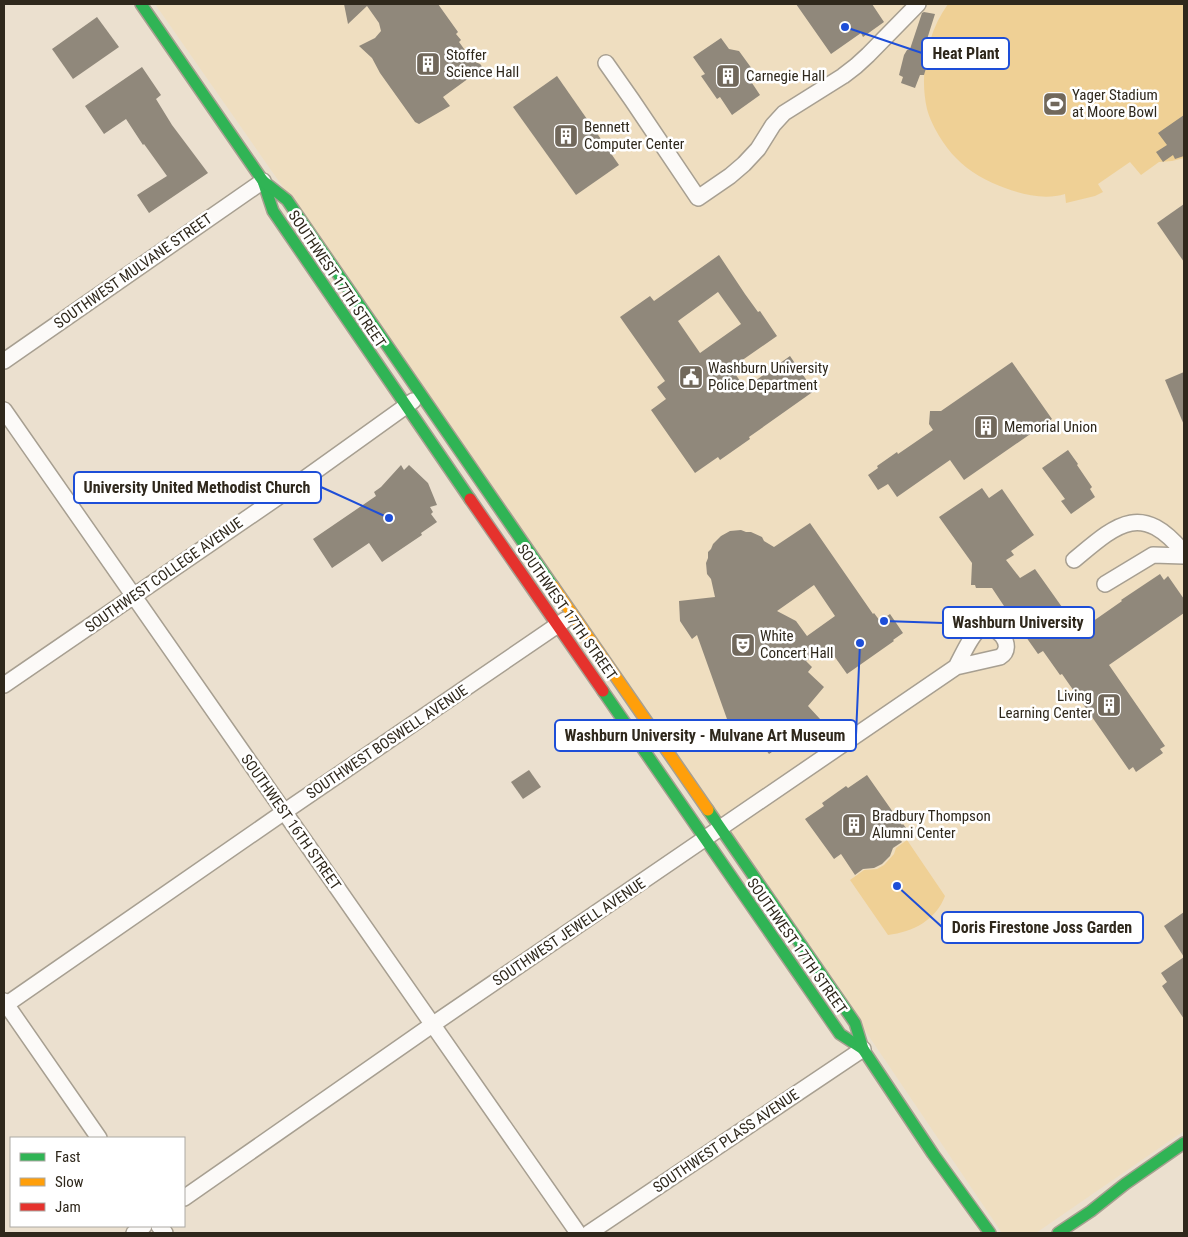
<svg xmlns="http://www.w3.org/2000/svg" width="1188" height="1237" font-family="'Roboto Condensed',sans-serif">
  <rect width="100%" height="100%" fill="#ebe0cf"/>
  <polygon fill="#efdec0" points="155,4 1184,4 1184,1131 1036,1233 1002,1233 885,1060 787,916 380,326"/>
  <g fill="#efd095">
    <path d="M948 4H1184V158L1172 161 1159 162 1141 175 1130 162 1098 184 1103 192 1095 196 1066 203 1065 194C1046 200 1023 195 1005 188 988 182 969 172 956 158 945 147 931 125 927 109 919 74 927 33 948 4Z"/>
    <path d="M907 840 945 896C936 920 913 932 888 935L850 880 864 870 877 869 884 865 894 854 896 848Z"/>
  </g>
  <g fill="#90887b" fill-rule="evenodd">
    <polygon points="344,4 438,4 458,32 456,34 461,40 459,42 473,61 480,64 481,65 483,70 482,75 476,79 469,78 443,97 450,106 419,124 415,122 380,73 372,58 359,46 375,38 381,31 379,23 367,6 348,24"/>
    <polygon points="796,4 872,4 884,22 863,37 861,33 831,54"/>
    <polygon points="924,12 935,14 923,52 927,65 924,75 920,75 915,88 901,83 903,77 899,75 904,55 907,50 910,49 922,13"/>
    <polygon points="97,17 119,47 73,79 52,49"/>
    <polygon points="721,38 729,49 739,51 755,73 752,83 760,95 732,115 720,97 717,99 701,76 705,74 693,57"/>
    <polygon points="142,67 161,95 156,99 172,125 208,173 149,213 137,195 167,176 144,144 143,145 126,119 104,134 85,106"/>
    <polygon points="557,76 619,165 576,195 513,107"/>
    <polygon points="1184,115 1184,156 1175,159 1173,155 1163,162 1156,152 1167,145 1158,133"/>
    <polygon points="1184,204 1184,262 1157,223"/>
    <path d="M719 255 745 294 758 312 760 311 777 336 731 368 745 388 790 356 814 391 749 437 750 439 720 460 718 457 695 473 651 410 666 399 657 387 665 381 620 317 650 296 654 301ZM718 292 741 324 700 353 678 321Z"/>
    <polygon points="1012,362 1052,419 964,480 950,460 897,497 888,484 878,490 868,475 878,468 877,466 897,452 898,454 933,430 929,424 930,411 941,411"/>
    <polygon points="1184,372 1184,425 1165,380"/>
    <polygon points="1068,450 1078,464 1077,465 1092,487 1090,489 1095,497 1071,514 1061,501 1065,499 1042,468"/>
    <polygon points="401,465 404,470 409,465 428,483 437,505 430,507 433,512 431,514 437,522 421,533 422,535 382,562 369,543 332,568 313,539 376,496 374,492 381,487"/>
    <polygon points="982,488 989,498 1002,489 1034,535 1011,551 1014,555 1006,560 1020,578 1035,569 1079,631 1122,601 1121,600 1160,574 1164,580 1168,576 1184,599 1184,613 1109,665 1165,746 1160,749 1163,753 1136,772 1133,767 1129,770 1062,674 1060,675 1043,651 1038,654 1026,637 1022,639 1005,614 1008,612 992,588 976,588 975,585 971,585 972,563 939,517"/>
    <path d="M810 523 873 614 874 613 880 621 890 614 903 633 893 640 894 641 847 674 827 646 806 661 812 667 808 672 824 687 808 706 820 719 769 754 758 740 737 747 697 635 692 639 680 621 679 601 715 597 711 579 707 574 706 563 708 558V552L711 549 713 544 721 536 730 531 741 530 746 532H751L762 537 764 541 774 547ZM814 585 835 616 807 636 796 621 777 611Z"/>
    <polygon points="529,770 541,787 523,799 511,782"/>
    <polygon points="867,775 902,825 903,824 910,833 900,839 902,842 893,848 890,856 882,864 874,868 863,869 855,875 841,854 834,859 805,819 824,806 822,803 846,786 848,788"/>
    <polygon points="1184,912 1184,957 1164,926"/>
    <polygon points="1184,957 1184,1019 1162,986 1167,982 1161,973"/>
  </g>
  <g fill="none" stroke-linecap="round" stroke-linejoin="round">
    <defs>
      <g id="street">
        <polyline points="606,63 632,100 698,198 730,176 744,164 758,149 773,125 784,113 843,76 856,66 868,55 918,4"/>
        <polyline points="4,361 263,181"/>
        <polyline points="4,410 578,1233"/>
        <path d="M1074 560C1116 525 1141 500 1184 553"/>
        <polyline points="1105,584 1153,555 1184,556"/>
        <polyline points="4,685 300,482 413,401"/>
        <polyline points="4,1001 99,1138"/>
        <polyline points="4,1006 284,812 565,620"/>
        <path d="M184 1198 432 1025 956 667 1000 657C1017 647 996 620 979 630 971 635 961 658 956 667"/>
        <polyline points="159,1226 165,1233"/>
        <polyline points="134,1233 144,1226"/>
        <polyline points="589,1233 863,1049"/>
      </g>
      <g id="fast">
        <polyline points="141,4 263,181 273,211 470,499"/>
        <polyline points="263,181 287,200 553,586"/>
        <polyline points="603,691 840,1034 863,1049"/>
        <polyline points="708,810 855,1023 863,1049 933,1154 990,1233"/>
        <polyline points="1058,1233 1091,1211 1125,1184 1184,1143"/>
      </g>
      <polyline id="slow" points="553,586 708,810"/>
      <polyline id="jam" points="470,499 603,691"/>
    </defs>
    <use href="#street" stroke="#a79f91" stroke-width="18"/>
    <use href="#fast" stroke="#a79f91" stroke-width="14"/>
    <use href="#slow" stroke="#a79f91" stroke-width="14"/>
    <use href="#jam" stroke="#a79f91" stroke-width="14"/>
    <use href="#street" stroke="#fcfaf8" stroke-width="15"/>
    <use href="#fast" stroke="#30b455" stroke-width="11"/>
    <use href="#slow" stroke="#ff9f0a" stroke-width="11"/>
    <use href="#jam" stroke="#e5322d" stroke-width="11"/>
  </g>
  <defs>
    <symbol id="building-square" viewBox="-11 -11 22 22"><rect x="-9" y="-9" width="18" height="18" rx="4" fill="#71685b" stroke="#fff"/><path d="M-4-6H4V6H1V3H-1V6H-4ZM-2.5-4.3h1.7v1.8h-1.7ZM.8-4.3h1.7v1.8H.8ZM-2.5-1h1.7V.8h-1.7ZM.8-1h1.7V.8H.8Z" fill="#fff"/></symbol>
    <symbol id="stadium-square" viewBox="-11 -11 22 22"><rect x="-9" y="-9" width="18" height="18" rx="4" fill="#71685b" stroke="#fff"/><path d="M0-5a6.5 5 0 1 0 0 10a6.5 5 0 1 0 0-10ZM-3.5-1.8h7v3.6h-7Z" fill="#fff"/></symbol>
    <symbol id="civic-square" viewBox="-11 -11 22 22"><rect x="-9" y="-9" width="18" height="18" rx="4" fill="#71685b" stroke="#fff"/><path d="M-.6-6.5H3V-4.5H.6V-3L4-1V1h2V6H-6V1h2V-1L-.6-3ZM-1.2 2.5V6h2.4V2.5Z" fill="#fff"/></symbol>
    <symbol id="theatre-square" viewBox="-11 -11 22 22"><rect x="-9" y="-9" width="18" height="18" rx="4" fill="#71685b" stroke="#fff"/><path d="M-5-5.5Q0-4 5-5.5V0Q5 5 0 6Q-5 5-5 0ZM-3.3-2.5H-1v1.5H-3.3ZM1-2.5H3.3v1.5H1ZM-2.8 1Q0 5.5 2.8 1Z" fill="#fff"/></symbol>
  </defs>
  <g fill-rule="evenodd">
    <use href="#building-square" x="414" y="50" width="28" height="28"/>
    <use href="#building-square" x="714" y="62" width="28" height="28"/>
    <use href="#stadium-square" x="1041" y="90" width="28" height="28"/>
    <use href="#building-square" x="552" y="122" width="28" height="28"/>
    <use href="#civic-square" x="677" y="363" width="28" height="28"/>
    <use href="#building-square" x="972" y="413" width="28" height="28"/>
    <use href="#theatre-square" x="729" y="631" width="28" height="28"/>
    <use href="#building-square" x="1095" y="691" width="28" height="28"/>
    <use href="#building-square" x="840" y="811" width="28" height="28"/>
  </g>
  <g text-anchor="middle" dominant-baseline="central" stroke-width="5" stroke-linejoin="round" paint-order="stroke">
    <g font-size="15" fill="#2f281c" stroke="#fff" text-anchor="start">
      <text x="446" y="55">Stoffer<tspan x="446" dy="17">Science Hall</tspan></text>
      <text x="746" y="76">Carnegie Hall</text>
      <text x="1072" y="95">Yager Stadium<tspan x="1072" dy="17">at Moore Bowl</tspan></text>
      <text x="584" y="127">Bennett<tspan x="584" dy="17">Computer Center</tspan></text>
      <text x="708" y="368">Washburn University<tspan x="708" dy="17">Police Department</tspan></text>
      <text x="1004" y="427">Memorial Union</text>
      <text x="760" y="636">White<tspan x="760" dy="17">Concert Hall</tspan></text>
      <text x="1092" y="696" text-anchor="end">Living<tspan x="1092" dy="17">Learning Center</tspan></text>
      <text x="872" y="816">Bradbury Thompson<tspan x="872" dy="17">Alumni Center</tspan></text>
    </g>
    <g font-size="15" fill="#2f281c" stroke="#fff">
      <text transform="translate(133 271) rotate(-35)">SOUTHWEST MULVANE STREET</text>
      <text transform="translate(337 279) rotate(56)">SOUTHWEST 17TH STREET</text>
      <text transform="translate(164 575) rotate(-35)">SOUTHWEST COLLEGE AVENUE</text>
      <text transform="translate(567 612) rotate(55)">SOUTHWEST 17TH STREET</text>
      <text transform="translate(387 742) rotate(-34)">SOUTHWEST BOSWELL AVENUE</text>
      <text transform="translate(291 822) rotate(55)">SOUTHWEST 16TH STREET</text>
      <text transform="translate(569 932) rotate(-34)">SOUTHWEST JEWELL AVENUE</text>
      <text transform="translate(797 946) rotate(55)">SOUTHWEST 17TH STREET</text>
      <text transform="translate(726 1141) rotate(-34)">SOUTHWEST PLASS AVENUE</text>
    </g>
  </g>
  <path fill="none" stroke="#1d4ed8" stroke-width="2" d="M845 27L922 53M389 518L321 487M884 621L943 623M860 643L856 735M897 886L942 927"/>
  <g fill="#1d4ed8" stroke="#fff" stroke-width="2">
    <circle cx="845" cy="27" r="5"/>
    <circle cx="389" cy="518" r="5"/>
    <circle cx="884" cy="621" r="5"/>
    <circle cx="860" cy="643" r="5"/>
    <circle cx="897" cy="886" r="5"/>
  </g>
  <g fill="#fff" stroke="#1d4ed8" stroke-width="2">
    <rect x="922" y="38" width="87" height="31" rx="5"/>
    <rect x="74" y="472" width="247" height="31" rx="5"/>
    <rect x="943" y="607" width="151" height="31" rx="5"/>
    <rect x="555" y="720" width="301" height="31" rx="5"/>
    <rect x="942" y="912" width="201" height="31" rx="5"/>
  </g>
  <g font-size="16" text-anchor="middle" font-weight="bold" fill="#2f281c">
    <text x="966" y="59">Heat Plant</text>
    <text x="197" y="493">University United Methodist Church</text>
    <text x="1018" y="628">Washburn University</text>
    <text x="705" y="741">Washburn University - Mulvane Art Museum</text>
    <text x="1042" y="933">Doris Firestone Joss Garden</text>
  </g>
  <rect width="1188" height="1237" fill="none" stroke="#2f281c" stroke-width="10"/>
  <rect x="10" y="1137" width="175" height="90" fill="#ffffff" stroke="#aca9a4"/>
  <rect x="20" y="1153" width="25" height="8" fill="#30b455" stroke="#aca9a4"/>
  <text x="55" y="1162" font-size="15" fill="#2f281c">Fast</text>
  <rect x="20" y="1178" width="25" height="8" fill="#ff9f0a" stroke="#aca9a4"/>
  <text x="55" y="1187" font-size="15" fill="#2f281c">Slow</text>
  <rect x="20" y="1203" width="25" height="8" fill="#e5322d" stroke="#aca9a4"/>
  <text x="55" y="1212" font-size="15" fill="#2f281c">Jam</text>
</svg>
